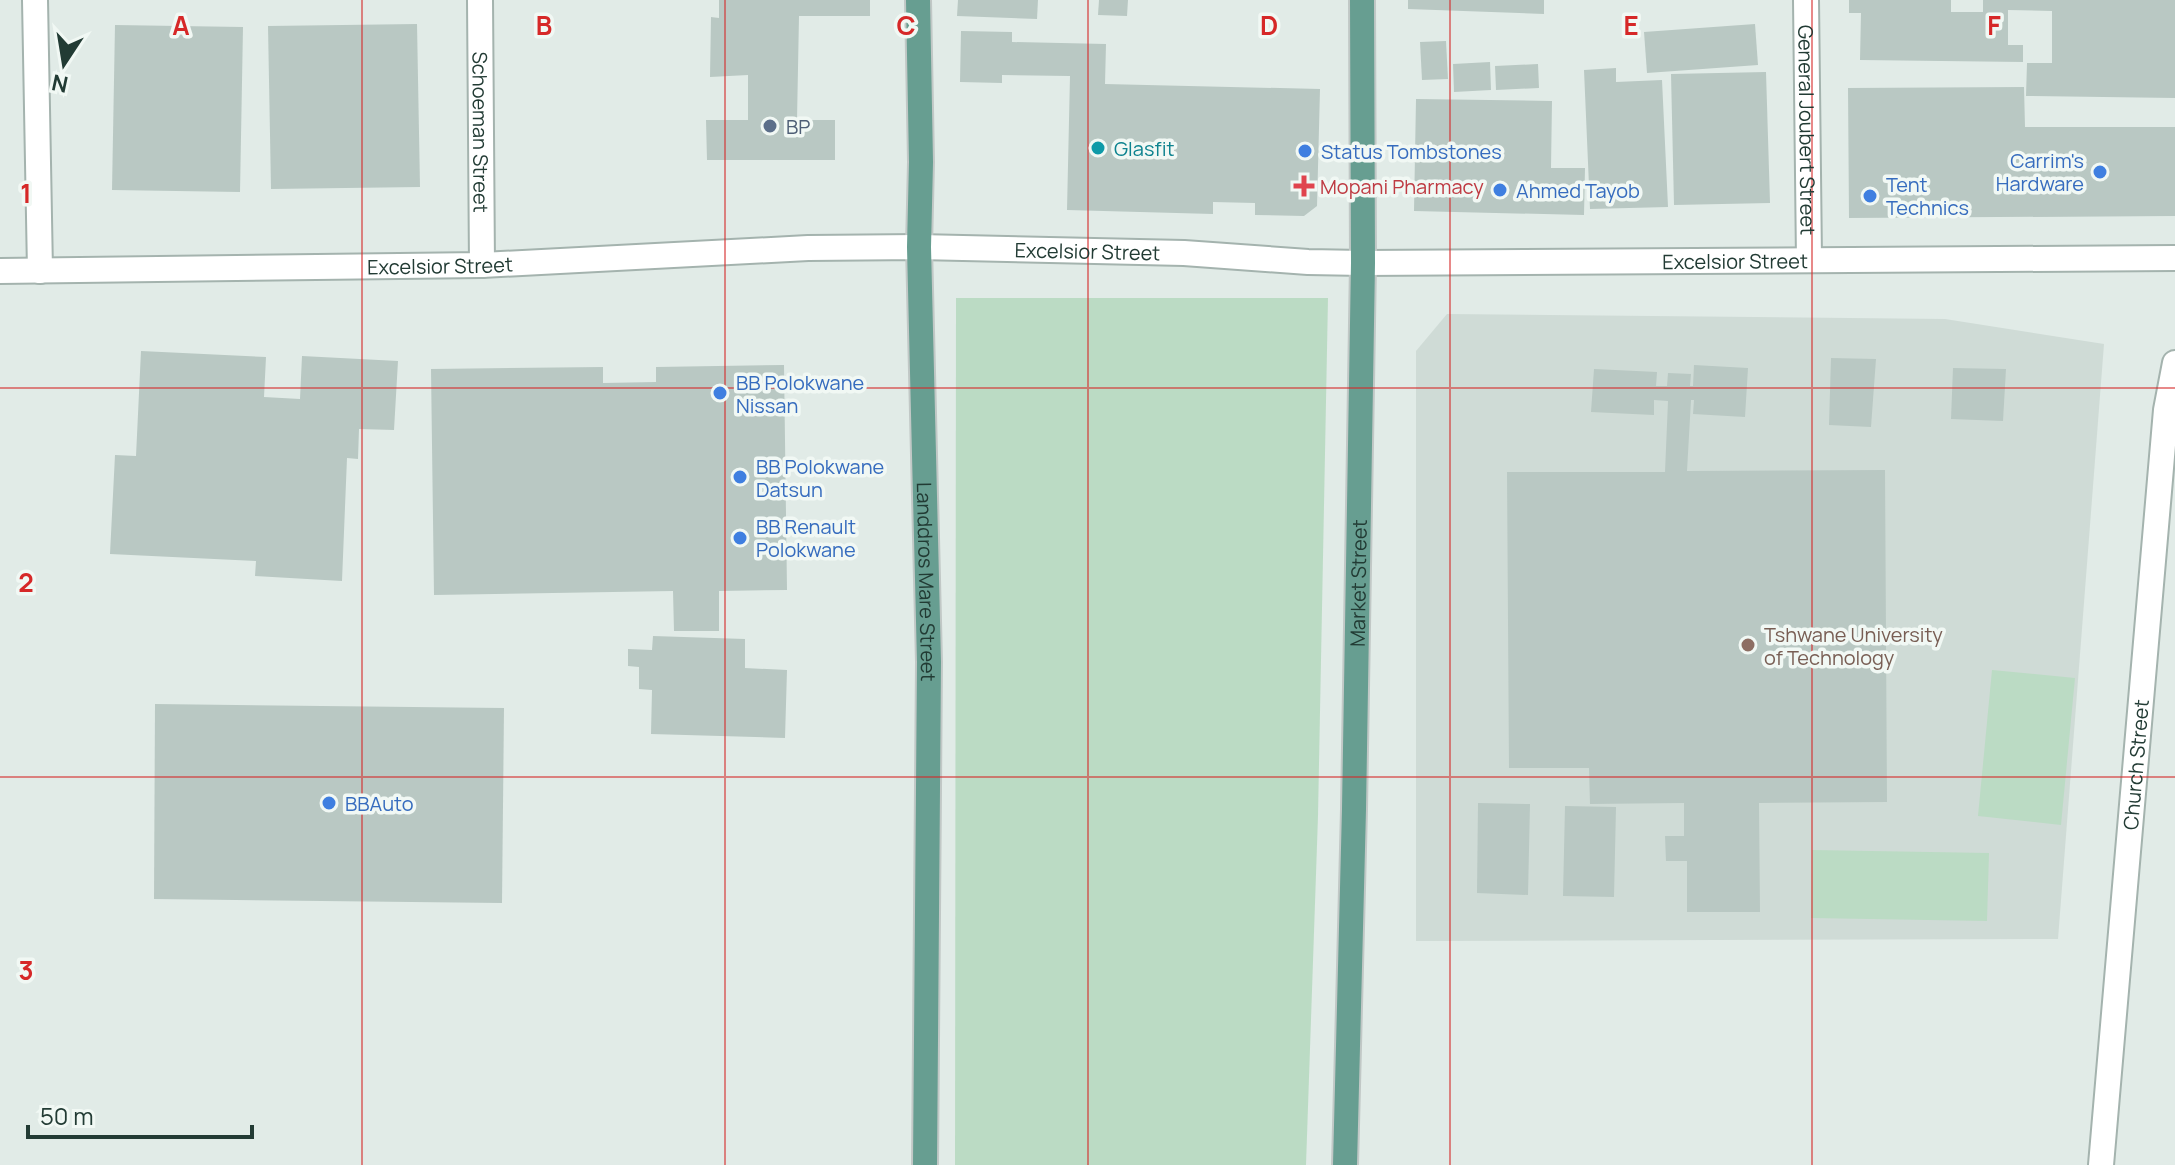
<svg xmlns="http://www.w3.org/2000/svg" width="2175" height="1165" font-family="Manrope,sans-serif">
  <rect width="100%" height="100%" fill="#e1ebe7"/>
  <polygon fill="#cfdbd6" points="1447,314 1945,319 2104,344 2058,939 1416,941 1416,351"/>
  <g fill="#bbdbc4">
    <polygon points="956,298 1328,298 1318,816 1306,1165 955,1165"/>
    <polygon points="1992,670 2075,678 2061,825 1978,816"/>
    <polygon points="1812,850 1989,853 1987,921 1811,918"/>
  </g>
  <g fill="#b9c8c3">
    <polygon points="719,0 870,0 870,16 799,16 797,120 835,120 835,160 707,160 706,120 748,120 748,75 710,77 711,17 719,18"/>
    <polygon points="958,0 1038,0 1037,19 957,16"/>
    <polygon points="1099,0 1128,0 1127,16 1098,15"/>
    <polygon points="1408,0 1544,0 1544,14 1408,9"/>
    <polygon points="1849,0 1951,0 1951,12 1983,12 1983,0 2175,0 2175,98 2026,96 2027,63 2052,63 2052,11 2008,10 2008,45 2023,45 2023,62 1860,60 1861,13 1849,13"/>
    <polygon points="417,24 420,187 271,189 268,26"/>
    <polygon points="1755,24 1758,65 1647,73 1644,32"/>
    <polygon points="115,25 243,27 240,192 112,190"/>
    <polygon points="961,31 1012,32 1012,42 1106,44 1105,84 1320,89 1317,206 1304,216 1255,215 1255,203 1213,202 1213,214 1067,210 1070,76 1002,75 1002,83 960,82"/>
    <polygon points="1446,41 1448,79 1422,80 1420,42"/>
    <polygon points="1490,62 1491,90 1454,92 1453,64"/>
    <polygon points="1538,64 1539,88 1496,90 1495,66"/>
    <polygon points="1616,68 1616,82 1662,80 1668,207 1590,209 1584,70"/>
    <polygon points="1766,72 1770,203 1674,205 1671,74"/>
    <polygon points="2024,87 2025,127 2175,127 2175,216 1849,218 1848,88"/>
    <polygon points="1416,99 1552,101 1551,168 1585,168 1584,215 1414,211"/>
    <polygon points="141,351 266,357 264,397 300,399 302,356 398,361 394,430 359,429 358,459 347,458 342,581 255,576 256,561 110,554 115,455 136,456"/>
    <polygon points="1831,358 1876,359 1871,427 1829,425"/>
    <polygon points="784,365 787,590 719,591 719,631 674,631 673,591 434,595 431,369 603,367 603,383 656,382 656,367"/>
    <polygon points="1694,365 1748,368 1745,417 1693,414 1694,400 1691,400 1687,471 1885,470 1887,802 1759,803 1760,912 1687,912 1687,861 1666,861 1665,836 1684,836 1684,803 1590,804 1589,768 1509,768 1507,472 1665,472 1668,401 1654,400 1654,415 1591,412 1594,369 1657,372 1656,386 1667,386 1668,373 1691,374 1690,386 1693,386"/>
    <polygon points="1953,368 2006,369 2003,421 1951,419"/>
    <polygon points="653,636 745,639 745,668 787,670 785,738 651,734 652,690 639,689 639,667 628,666 628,649 652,650"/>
    <polygon points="155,704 504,708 502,903 154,899"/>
    <polygon points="1478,803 1530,804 1528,895 1477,893"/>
    <polygon points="1565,806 1616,807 1614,897 1563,896"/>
  </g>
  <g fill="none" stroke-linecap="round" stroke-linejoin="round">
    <defs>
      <g id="street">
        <polyline points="35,0 40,271"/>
        <path id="s1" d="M480 0 482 265"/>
        <path id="s2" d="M1806 0 1809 260"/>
        <path id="s3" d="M0 271 482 265 808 248 919 247 1184 253 1308 262 1363 263 2175 258"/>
        <path id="s4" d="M2101 1165 2166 410 2175 363"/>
      </g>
      <g id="primary">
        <path id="s5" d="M918 0 921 162 919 247 929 662 925 1165"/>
        <path id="s6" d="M1345 1165 1354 809 1363 263 1362 0"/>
      </g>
    </defs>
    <use href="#street" stroke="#a4b3ae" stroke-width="28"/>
    <use href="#primary" stroke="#c1c8c6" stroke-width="28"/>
    <use href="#street" stroke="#fff" stroke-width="24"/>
    <use href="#primary" stroke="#679e91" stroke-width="24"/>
  </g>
  <path fill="none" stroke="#d62828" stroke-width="2" stroke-opacity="0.55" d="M362 0V1165M725 0V1165M1088 0V1165M1450 0V1165M1812 0V1165M0 388H2175M0 777H2175"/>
  <circle fill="#5c6f8a" stroke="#f1f8f4" stroke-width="3" cx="770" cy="126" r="8"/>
  <circle fill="#0f9aa8" stroke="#f1f8f4" stroke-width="3" cx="1098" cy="148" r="8"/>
  <g fill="#3f7fe0" stroke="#f1f8f4" stroke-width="3">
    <circle cx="1305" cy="151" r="8"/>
    <circle cx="2100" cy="172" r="8"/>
    <circle cx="1500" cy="190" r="8"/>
    <circle cx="1870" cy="196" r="8"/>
    <circle cx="720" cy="393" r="8"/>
    <circle cx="740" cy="477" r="8"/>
    <circle cx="740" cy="538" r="8"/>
    <circle cx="329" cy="803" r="8"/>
  </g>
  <path fill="#e0444e" stroke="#f1f8f4" stroke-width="3" d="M1300 174h8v8h8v8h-8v8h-8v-8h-8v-8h8z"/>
  <circle fill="#8d6e63" stroke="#f1f8f4" stroke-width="3" cx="1748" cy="645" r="8"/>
  <g text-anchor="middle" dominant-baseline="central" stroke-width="7" stroke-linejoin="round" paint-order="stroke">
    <g font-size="20" fill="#4e5e75" stroke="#f1f8f4" text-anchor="start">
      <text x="786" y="126">BP</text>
    </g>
    <g font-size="20" fill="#223b34" stroke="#f1f8f4">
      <text stroke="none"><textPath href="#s2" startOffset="130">General Joubert Street</textPath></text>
      <text stroke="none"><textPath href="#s1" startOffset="132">Schoeman Street</textPath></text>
      <text stroke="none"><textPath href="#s3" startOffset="1088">Excelsior Street</textPath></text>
      <text stroke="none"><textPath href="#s3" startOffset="1736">Excelsior Street</textPath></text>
      <text stroke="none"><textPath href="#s3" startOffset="440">Excelsior Street</textPath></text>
      <text stroke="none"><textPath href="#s5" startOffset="582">Landdros Mare Street</textPath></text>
      <text stroke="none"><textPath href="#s6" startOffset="582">Market Street</textPath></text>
      <text stroke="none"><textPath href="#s4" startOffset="402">Church Street</textPath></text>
    </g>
    <g font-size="20" fill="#0d838f" stroke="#f1f8f4" text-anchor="start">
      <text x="1114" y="148">Glasfit</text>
    </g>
    <g font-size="20" fill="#366cbe" stroke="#f1f8f4" text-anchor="start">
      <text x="1321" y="151">Status Tombstones</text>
      <text x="2084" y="160" text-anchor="end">Carrim's<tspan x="2084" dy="23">Hardware</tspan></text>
      <text x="1886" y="184">Tent<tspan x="1886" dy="23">Technics</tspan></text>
      <text x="1516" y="190">Ahmed Tayob</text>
      <text x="736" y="382">BB Polokwane<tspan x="736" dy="23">Nissan</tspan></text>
      <text x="756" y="466">BB Polokwane<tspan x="756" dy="23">Datsun</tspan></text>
      <text x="756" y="526">BB Renault<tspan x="756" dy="23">Polokwane</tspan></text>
      <text x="345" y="803">BBAuto</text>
    </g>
    <g font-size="20" fill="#be3a42" stroke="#f1f8f4" text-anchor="start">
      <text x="1320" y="186">Mopani Pharmacy</text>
    </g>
    <g font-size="20" fill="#785e54" stroke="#f1f8f4" text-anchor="start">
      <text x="1764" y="634">Tshwane University<tspan x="1764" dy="23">of Technology</tspan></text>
    </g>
  </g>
  <g font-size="26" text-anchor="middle" font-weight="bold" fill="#d62828" stroke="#f1f8f4" stroke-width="7" stroke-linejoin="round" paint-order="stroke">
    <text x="181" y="35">A</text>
    <text x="544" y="35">B</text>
    <text x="906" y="35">C</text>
    <text x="1269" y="35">D</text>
    <text x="1631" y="35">E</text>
    <text x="1994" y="35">F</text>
    <text x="26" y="203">1</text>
    <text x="26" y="592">2</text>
    <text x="26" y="980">3</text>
  </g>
  <g transform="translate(64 64) rotate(192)" stroke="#f1f8f4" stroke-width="6" paint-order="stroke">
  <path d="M0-6L14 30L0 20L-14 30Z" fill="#223b34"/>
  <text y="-12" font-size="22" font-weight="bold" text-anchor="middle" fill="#223b34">N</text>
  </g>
  <path d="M28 1125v12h224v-12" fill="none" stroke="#223b34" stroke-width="4"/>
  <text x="40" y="1125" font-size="24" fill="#223b34" stroke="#f1f8f4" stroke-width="6" paint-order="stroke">50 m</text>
</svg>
